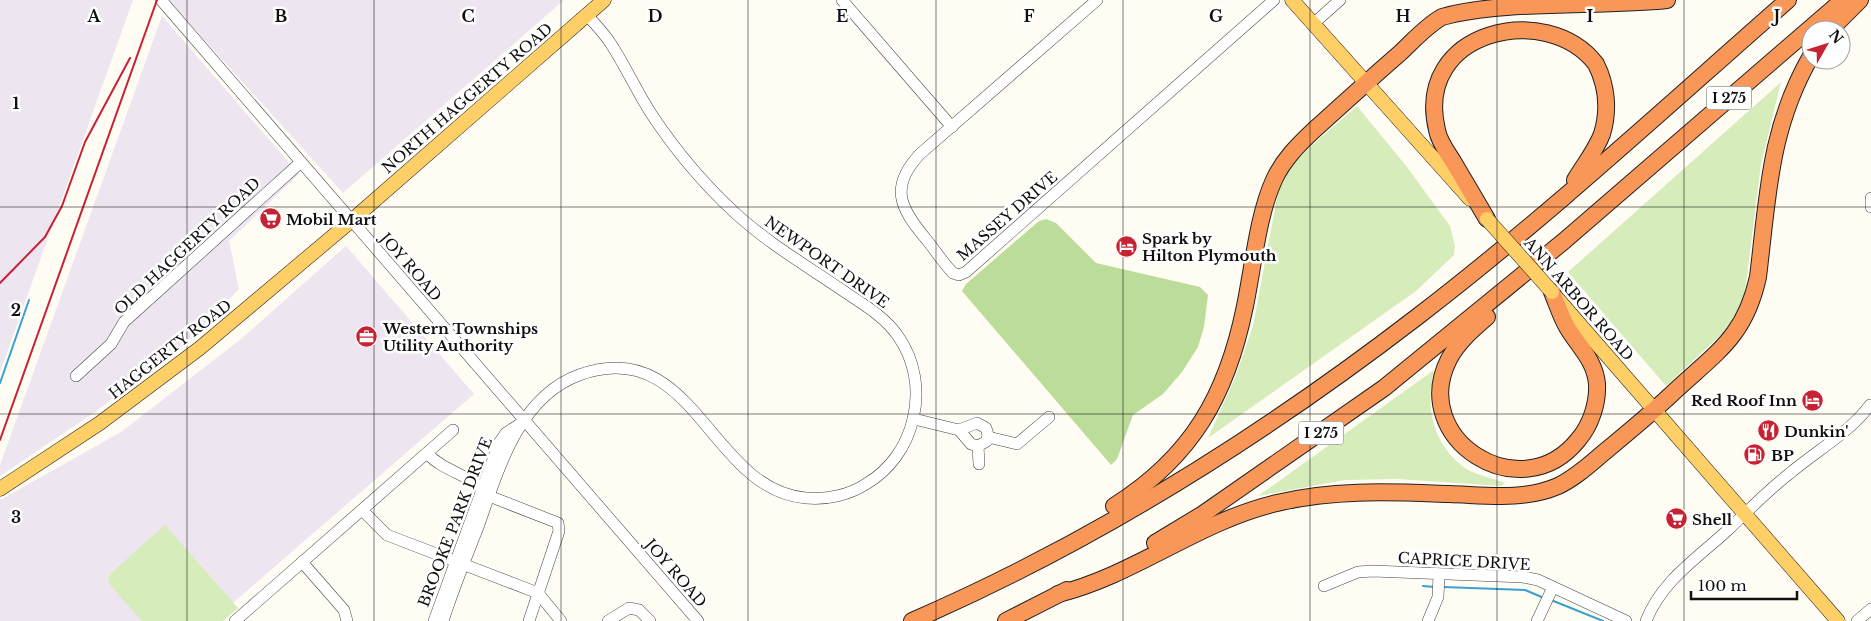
<svg xmlns="http://www.w3.org/2000/svg" width="1871" height="621" font-family="'Libre Baskerville',serif">
  <rect width="100%" height="100%" fill="#fffcf4"/>
  <g fill="#ede5ef">
    <polygon points="0,0 133,0 0,372"/>
    <polygon points="168,0 564,0 343,193"/>
    <polygon points="162,16 299,174 229,241 239,289 190,340 95,412 0,476 0,465"/>
    <polygon points="346,246 474,394 212,621 0,621 0,500 121,432 241,339"/>
  </g>
  <g fill="#d7ecbb">
    <polygon points="1781,82 1761,164 1746,284 1741,310 1726,330 1666,386 1568,272"/>
    <polygon points="1357,106 1407,167 1450,226 1455,246 1454,255 1416,291 1208,438 1235,378 1253,326 1278,192 1292,166 1311,146"/>
    <path d="M1434 370C1425 406 1432 444 1465 468 1475 475 1493 478 1505 483L1501 486 1398 479 1345 480 1258 496Z"/>
    <polygon points="165,525 238,608 223,621 142,621 110,585 108,578 110,574"/>
  </g>
  <polygon fill="#bcdd99" points="1046,219 1056,223 1096,263 1200,287 1208,295 1204,327 1198,347 1182,372 1163,394 1133,415 1117,459 1111,465 962,291 966,284 1039,221"/>
  <g fill="none" stroke-linecap="round" stroke-linejoin="round">
    <g stroke="#3a9fd3" stroke-width="2">
      <polyline points="0,383 29,300"/>
      <polyline points="1423,586 1435,587"/>
      <polyline points="1443,587 1525,590 1544,598"/>
      <polyline points="1551,600 1603,621"/>
    </g>
    <defs>
      <g id="minor">
        <polyline points="161,0 698,621"/>
        <polyline points="842,0 952,127"/>
        <path d="M1097 0 920 154C889 187 900 208 926 239 935 250 943 263 953 273L959 275 966 272 1274 0"/>
        <polyline points="1313,24 1340,0"/>
        <polyline points="1871,198 1871,207"/>
        <polyline points="76,376 111,344 124,322 301,162"/>
        <polyline points="914,419 959,430"/>
        <polygon points="977,423 986,428 988,435 987,441 978,446 971,444 959,430"/>
        <polyline points="988,437 1017,444 1049,417"/>
        <polyline points="978,446 979,464"/>
        <path d="M427 453C444 473 475 475 489 496L558 523 559 531 529 621"/>
        <polyline points="362,510 387,535 538,593 561,621"/>
        <polyline points="302,562 344,610 347,621"/>
        <polyline points="1324,586 1358,572 1373,571 1523,577 1538,580 1626,621"/>
        <polyline points="235,621 453,430"/>
        <polyline points="434,621 499,443 506,433 523,422"/>
        <path d="M443 621C453 589 466 558 478 527 498 472 517 398 579 375 695 333 709 490 806 498 827 500 849 495 866 484 890 470 907 446 913 419 920 391 915 360 898 336 884 316 864 305 845 292 807 266 766 242 733 211 704 184 674 148 652 115 637 92 626 67 611 44 604 33 595 24 587 15"/>
        <polyline points="608,621 629,608 639,610 650,621"/>
        <polyline points="1428,621 1438,597 1439,575"/>
        <polyline points="1537,621 1553,587"/>
        <path d="M1646 621C1662 580 1699 557 1730 528 1749 510 1767 491 1789 474 1816 451 1849 433 1870 405"/>
        <polyline points="1857,621 1871,609"/>
      </g>
      <g id="major">
        <polyline points="1292,0 1470,199"/>
        <polyline points="1556,297 1838,621"/>
        <polyline points="0,489 100,423 200,348 351,221 604,0"/>
      </g>
      <g id="highway">
        <polyline points="1830,30 1860,0"/>
        <path d="M1487 219C1476 200 1465 182 1454 163 1448 153 1439 142 1437 130 1413 30 1547 0 1596 64 1607 86 1609 111 1602 134 1596 150 1584 165 1575 180"/>
        <path d="M1487 317C1472 330 1458 342 1449 359 1408 439 1521 511 1578 440 1591 425 1598 403 1597 384 1595 360 1578 346 1567 327 1561 317 1557 304 1552 292"/>
        <path d="M1114 506C1192 457 1227 395 1245 306 1253 268 1258 214 1274 180 1283 160 1298 145 1314 130 1342 105 1370 79 1399 54 1412 42 1426 26 1442 17 1499 0 1602 7 1667 0"/>
        <polyline points="1155,543 1203,514 1384,388 1564,241 1843,0"/>
        <path d="M1058 594C1135 575 1199 521 1277 503 1334 489 1391 492 1449 494 1484 495 1524 501 1558 486 1577 477 1592 462 1608 449 1631 430 1654 411 1676 390 1718 351 1745 336 1758 277 1768 196 1769 129 1811 56"/>
        <path d="M912 621C1092 543 1261 437 1417 317 1546 218 1666 107 1788 0"/>
        <polyline points="1006,621 1067,590"/>
      </g>
    </defs>
    <use href="#minor" stroke="#434343" stroke-width="12"/>
    <use href="#major" stroke="#212121" stroke-width="15"/>
    <use href="#highway" stroke="#212121" stroke-width="18"/>
    <use href="#minor" stroke="#fff" stroke-width="11"/>
    <use href="#major" stroke="#fdcf66" stroke-width="14"/>
    <use href="#highway" stroke="#f99758" stroke-width="16"/>
    <g stroke="#c72234" stroke-width="2">
      <polyline points="0,283 45,237 62,206 85,142 130,58"/>
      <polyline points="0,440 157,0"/>
    </g>
    <defs>
      <polyline id="major-bridge" points="1487,219 1552,292"/>
    </defs>
    <use href="#major-bridge" stroke="#212121" stroke-width="15" stroke-linecap="butt"/>
    <use href="#major-bridge" stroke="#fdcf66" stroke-width="14"/>
  </g>
  <path fill="none" stroke="#101010" stroke-width="1" stroke-opacity="0.55" d="M187 0V621M374 0V621M561 0V621M748 0V621M936 0V621M1123 0V621M1310 0V621M1497 0V621M1684 0V621M0 207H1871M0 414H1871"/>
  <defs>
    <symbol id="supermarket-disc" viewBox="-11 -11 22 22"><circle r="9.5" fill="#c72234" stroke="#fff"/><path d="M-6-5.5h2.5l.6 2H6L4.5 2H-2.5L-4.4-4H-6ZM-1.5 3.2a1.3 1.3 0 1 0 .1 0ZM3 3.2a1.3 1.3 0 1 0 .1 0Z" fill="#fff"/></symbol>
    <symbol id="hotel-disc" viewBox="-11 -11 22 22"><circle r="9.5" fill="#c72234" stroke="#fff"/><path d="M-6-4.5h1.5V1H6V5H4.5V3h-9V5H-6ZM-4 0a1.8 1.8 0 1 1 3.6 0ZM.5 0V-2.5h3Q6-2.5 6 0Z" fill="#fff"/></symbol>
    <symbol id="office-disc" viewBox="-11 -11 22 22"><circle r="9.5" fill="#c72234" stroke="#fff"/><path d="M-6-3h4V-5.5h4V-3h4V5H-6ZM-1-4.5V-3h2v-1.5ZM-6 0V1H6V0Z" fill="#fff"/></symbol>
    <symbol id="restaurant-disc" viewBox="-11 -11 22 22"><circle r="9.5" fill="#c72234" stroke="#fff"/><path d="M-5-6h1v4h1v-4h1v4h1v-4h1v5L-1.5 .5V6h-2V.5L-5-1ZM5-6V6H3V1.5H1.5Q1.5-4 5-6Z" fill="#fff"/></symbol>
    <symbol id="fuel-disc" viewBox="-11 -11 22 22"><circle r="9.5" fill="#c72234" stroke="#fff"/><path d="M-5.5-6h7V0h2V4h1.3V-2.5L3-4.5l.8-.8L6-3V5H2.5V1h-1V6h-7ZM-4.2-4.7v3.2H.2V-4.7Z" fill="#fff"/></symbol>
  </defs>
  <g fill-rule="evenodd">
    <use href="#supermarket-disc" x="258" y="206" width="25" height="25"/>
    <use href="#hotel-disc" x="1114" y="234" width="25" height="25"/>
    <use href="#office-disc" x="354" y="324" width="25" height="25"/>
    <use href="#hotel-disc" x="1800" y="388" width="25" height="25"/>
    <use href="#restaurant-disc" x="1756" y="418" width="25" height="25"/>
    <use href="#fuel-disc" x="1742" y="442" width="25" height="25"/>
    <use href="#supermarket-disc" x="1664" y="506" width="25" height="25"/>
  </g>
  <g text-anchor="middle" dominant-baseline="central" stroke-width="5" stroke-linejoin="round" paint-order="stroke">
    <g fill="#fff" stroke="#585858" stroke-width="1">
      <rect x="1706.5" y="86.5" width="45" height="23" rx="4"/>
      <rect x="1298.5" y="421.5" width="45" height="23" rx="4"/>
    </g>
    <g font-size="14" font-weight="bold" fill="#101010">
      <text x="1729" y="98">I 275</text>
      <text x="1321" y="433">I 275</text>
    </g>
    <g font-size="15" fill="#101010" stroke="#fff">
      <text transform="translate(467 98) rotate(-41)">NORTH HAGGERTY ROAD</text>
      <text transform="translate(1007 216) rotate(-41)">MASSEY DRIVE</text>
      <text transform="translate(187 246) rotate(-43)">OLD HAGGERTY ROAD</text>
      <text transform="translate(827 262) rotate(35)">NEWPORT DRIVE</text>
      <text transform="translate(411 267) rotate(49)">JOY ROAD</text>
      <text transform="translate(1579 299) rotate(49)">ANN ARBOR ROAD</text>
      <text transform="translate(170 349) rotate(-38)">HAGGERTY ROAD</text>
      <text transform="translate(455 522) rotate(-69)">BROOKE PARK DRIVE</text>
      <text transform="translate(1464 561) rotate(3)">CAPRICE DRIVE</text>
      <text transform="translate(676 573) rotate(49)">JOY ROAD</text>
    </g>
    <g font-size="15" font-weight="bold" fill="#101010" stroke="#fff" text-anchor="start">
      <text x="286" y="219">Mobil Mart</text>
      <text x="1142" y="238">Spark by<tspan x="1142" dy="17">Hilton Plymouth</tspan></text>
      <text x="383" y="328">Western Townships<tspan x="383" dy="17">Utility Authority</tspan></text>
      <text x="1797" y="400" text-anchor="end">Red Roof Inn</text>
      <text x="1784" y="431">Dunkin'</text>
      <text x="1771" y="455">BP</text>
      <text x="1692" y="519">Shell</text>
    </g>
  </g>
  <g font-size="16" text-anchor="middle" font-weight="bold" fill="#101010" stroke="#fff" stroke-width="5" stroke-linejoin="round" paint-order="stroke">
    <text x="94" y="22">A</text>
    <text x="281" y="22">B</text>
    <text x="468" y="22">C</text>
    <text x="655" y="22">D</text>
    <text x="842" y="22">E</text>
    <text x="1029" y="22">F</text>
    <text x="1216" y="22">G</text>
    <text x="1403" y="22">H</text>
    <text x="1590" y="22">I</text>
    <text x="1777" y="22">J</text>
    <text x="16" y="109">1</text>
    <text x="16" y="316">2</text>
    <text x="16" y="523">3</text>
  </g>
  <g transform="translate(1826 45) rotate(51)"><circle r="24" fill="#ffffff" stroke="#9f9f9f"/>
  <path d="M0-4L9 19L0 12L-9 19Z" fill="#c72234"/>
  <text y="-8" font-size="14" font-weight="bold" text-anchor="middle" fill="#101010">N</text>
  </g>
  <path d="M1691 591v8h106v-8" fill="none" stroke="#101010" stroke-width="2.5"/>
  <text x="1698" y="591" font-size="15" fill="#101010" stroke="#ffffff" stroke-width="4" paint-order="stroke">100 m</text>
</svg>
